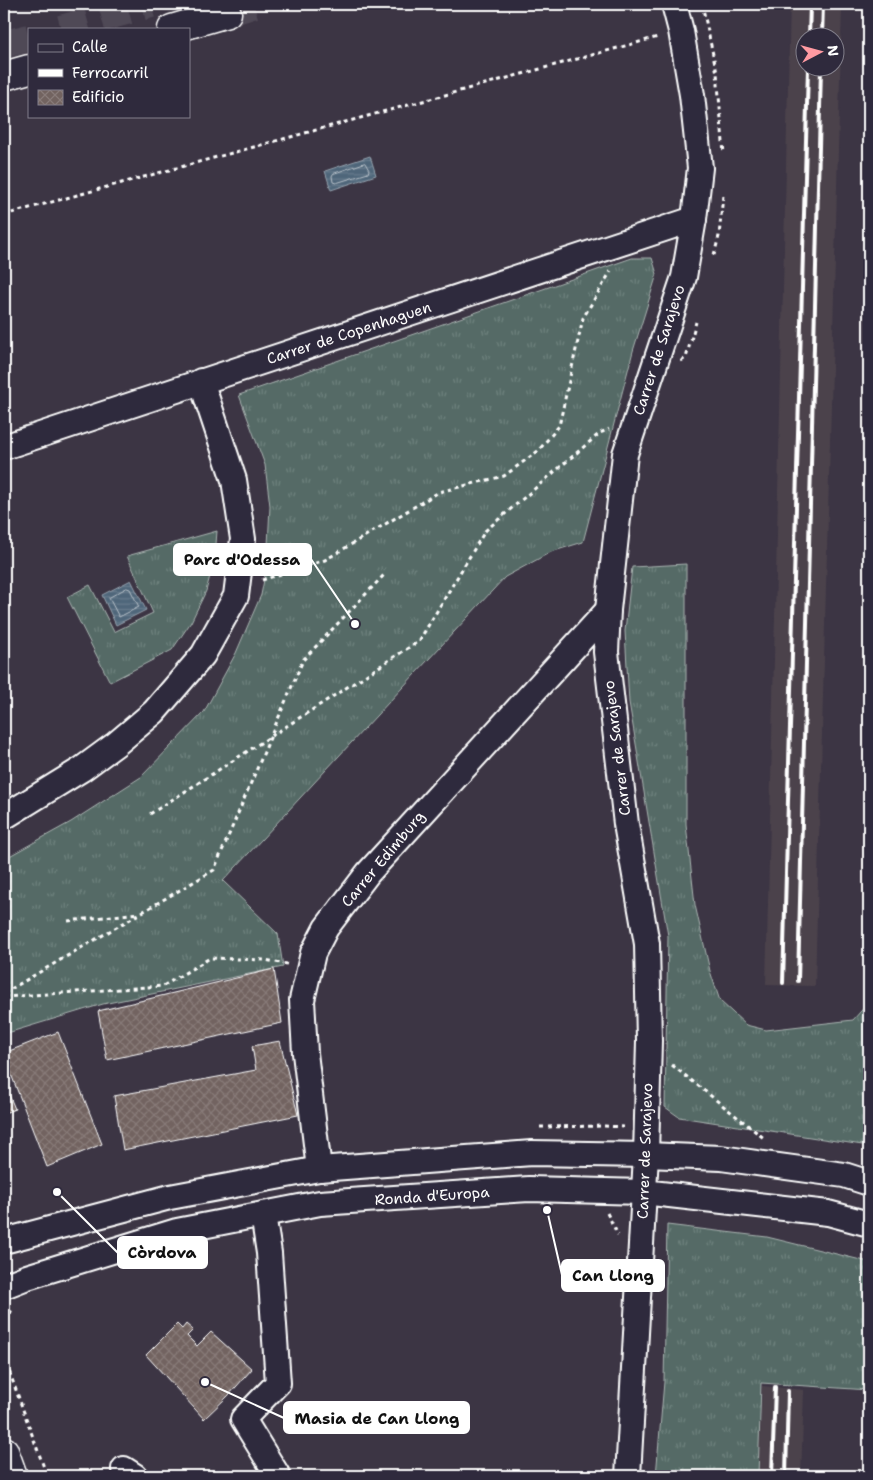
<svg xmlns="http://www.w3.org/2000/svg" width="873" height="1480" font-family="'Shantell Sans',sans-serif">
  <defs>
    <pattern id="grass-tufts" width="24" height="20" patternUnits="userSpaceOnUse" patternTransform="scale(1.25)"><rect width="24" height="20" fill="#556b66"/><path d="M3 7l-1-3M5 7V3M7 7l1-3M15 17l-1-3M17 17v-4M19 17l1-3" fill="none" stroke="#6e817d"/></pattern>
    <pattern id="water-rules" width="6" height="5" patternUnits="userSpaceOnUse" patternTransform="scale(1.25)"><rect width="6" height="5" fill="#4f667a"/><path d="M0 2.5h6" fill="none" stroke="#697d8e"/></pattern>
    <pattern id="building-cross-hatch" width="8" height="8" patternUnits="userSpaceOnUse" patternTransform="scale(1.25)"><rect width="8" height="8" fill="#726360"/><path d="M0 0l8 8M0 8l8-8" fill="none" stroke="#877a78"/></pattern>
  </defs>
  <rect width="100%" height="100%" fill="#3c3544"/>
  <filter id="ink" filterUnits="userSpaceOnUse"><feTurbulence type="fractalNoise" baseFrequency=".02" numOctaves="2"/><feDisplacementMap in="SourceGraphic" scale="10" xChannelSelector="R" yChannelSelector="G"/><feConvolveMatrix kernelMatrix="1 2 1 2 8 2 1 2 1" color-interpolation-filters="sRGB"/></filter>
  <g filter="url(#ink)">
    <g fill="#4c434c" fill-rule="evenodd">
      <path d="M790 4H842L815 986 766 985ZM806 38H836V68H806Z"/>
      <polygon points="762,1386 804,1390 801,1476 758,1476"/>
    </g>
    <g fill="url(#grass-tufts)" stroke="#aab5b2">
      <polygon points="632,258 652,258 657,274 633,351 583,542 551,552 505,577 223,881 278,934 283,967 103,1004 4,1034 4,859 71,822 141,777 204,712 236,653 261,595 267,565 270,506 265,465 239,395"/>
      <polygon points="217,531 215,557 206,591 191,622 172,650 110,682 67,597 90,585 114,632 153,613 127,556"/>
      <polygon points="686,564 686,824 695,905 710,971 720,1001 746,1025 766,1030 853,1020 869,1002 869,1146 679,1117 665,1107 668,936 629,702 625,631 632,567"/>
      <polygon points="667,1225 767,1237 869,1262 869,1390 761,1383 758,1476 656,1476 664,1382"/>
    </g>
    <g fill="url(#water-rules)" stroke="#95a3af">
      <polygon points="370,156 376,175 331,190 325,171"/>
      <polygon points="131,580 146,610 116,625 102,595"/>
    </g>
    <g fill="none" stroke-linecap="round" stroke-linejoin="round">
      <g stroke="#b9c2ca" stroke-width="1">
        <polygon points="365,163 369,170 368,173 336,183 333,182 332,176 333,174"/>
        <polygon points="127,588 130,589 139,607 119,617 109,598"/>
      </g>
    </g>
    <g fill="url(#building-cross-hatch)" stroke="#fff">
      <polygon points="274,969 282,1023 107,1060 98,1011"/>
      <polygon points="58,1032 102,1144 47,1167 4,1056 4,1053"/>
      <polygon points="280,1041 298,1115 123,1150 114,1096 256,1070 252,1046"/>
      <polygon points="4,1083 15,1109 4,1113"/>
      <polygon points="177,1324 182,1329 186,1324 193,1330 187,1336 197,1346 211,1332 252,1369 228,1396 204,1419 146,1355"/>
    </g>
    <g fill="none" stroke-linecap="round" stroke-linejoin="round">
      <g stroke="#504957" stroke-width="28" stroke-dasharray="28 14" stroke-linecap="butt">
        <polyline points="227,13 255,4"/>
        <polyline points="61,29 151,4"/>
        <polyline points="4,44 29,38"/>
      </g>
      <defs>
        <g id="minor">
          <polyline points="4,447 694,219"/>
          <polyline points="4,817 82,769 116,744 154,712 203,655 236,596 243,539 234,480 201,381"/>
          <polyline points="319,1169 305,1053 302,1000 313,953 326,928 368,873 608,610"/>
          <polyline points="263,1214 269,1253 278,1383 243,1419 278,1476"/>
          <polyline points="4,1241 170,1197 319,1169 532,1153 646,1155 721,1158 844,1175 869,1183"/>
          <polyline points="4,1286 27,1277 177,1231 320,1203 529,1189 643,1192 828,1213 869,1224"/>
          <polyline points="124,1469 135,1476"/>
          <polyline points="628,1476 646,1155 649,1041 647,944 626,824 606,652 608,610 625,454 684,277 694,219 700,168 692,95 681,31 674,4"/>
        </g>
        <polyline id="major" points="4,1451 13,1476"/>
        <g id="highway">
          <polyline points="172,29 227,13"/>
          <polyline points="4,76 29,69"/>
        </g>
      </defs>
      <use href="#minor" stroke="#fff" stroke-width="28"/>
      <use href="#major" stroke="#fff" stroke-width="31"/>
      <use href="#highway" stroke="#fff" stroke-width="31"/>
      <g stroke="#fff" stroke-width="3" stroke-dasharray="4 4" stroke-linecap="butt">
        <polyline points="702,4 717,73 724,154"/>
        <polyline points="4,215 658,37"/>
        <polyline points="714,255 719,236 723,195"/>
        <polyline points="681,361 686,358 696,322"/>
        <polyline points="262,580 325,560 439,492 504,476 538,451 559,426 583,318 611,271"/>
        <polyline points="150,814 419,641 485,531 600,433 609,429"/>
        <polyline points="68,921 139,913"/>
        <polyline points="4,993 214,870 303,660 384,575"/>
        <polyline points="4,997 163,986 210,958 265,960 287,964"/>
        <polyline points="672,1065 765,1139"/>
        <polyline points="540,1127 605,1126 623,1127"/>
        <polyline points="607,1213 618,1235"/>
        <polyline points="4,1329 12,1309"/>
        <polyline points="4,1357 47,1476"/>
      </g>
      <use href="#minor" stroke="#2f2a3d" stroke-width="24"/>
      <use href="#major" stroke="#2f2a3d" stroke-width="28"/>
      <use href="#highway" stroke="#2f2a3d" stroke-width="28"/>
      <g stroke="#fff" stroke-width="4">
        <polyline points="809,38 810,4"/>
        <polyline points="822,38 823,4"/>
        <polyline points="798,981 821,68"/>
        <polyline points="783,983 808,68"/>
        <polyline points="772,1476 775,1387"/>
        <polyline points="786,1476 788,1391"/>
      </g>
    </g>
  </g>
  <g text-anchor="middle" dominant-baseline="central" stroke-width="4" stroke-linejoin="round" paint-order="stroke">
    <g font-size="15" fill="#fff" stroke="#2f2a3d">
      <text transform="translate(349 333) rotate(-18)">Carrer de Copenhaguen</text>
      <text transform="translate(659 350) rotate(-72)">Carrer de Sarajevo</text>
      <text transform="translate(617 748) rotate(-97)">Carrer de Sarajevo</text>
      <text transform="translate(383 859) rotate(-50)">Carrer Edimburg</text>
      <text transform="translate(645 1151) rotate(-88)">Carrer de Sarajevo</text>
      <text transform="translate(432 1196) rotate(-4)">Ronda d'Europa</text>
    </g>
  </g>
  <path fill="none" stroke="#fff" stroke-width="2" d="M355 624L311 559M57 1192L118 1253M547 1210L562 1275M205 1382L284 1418"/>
  <g fill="#fff" stroke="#2f2a3d" stroke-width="2">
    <circle cx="355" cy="624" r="5"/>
    <circle cx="57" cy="1192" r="5"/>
    <circle cx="547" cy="1210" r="5"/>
    <circle cx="205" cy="1382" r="5"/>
  </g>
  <g fill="#fff" stroke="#fff" stroke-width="2">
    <rect x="174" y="544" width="137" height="31" rx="5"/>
    <rect x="118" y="1237" width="89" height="31" rx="5"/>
    <rect x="562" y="1260" width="102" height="31" rx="5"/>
    <rect x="284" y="1402" width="185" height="31" rx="5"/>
  </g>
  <g font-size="16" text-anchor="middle" font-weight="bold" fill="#111">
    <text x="242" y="565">Parc d'Odessa</text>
    <text x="162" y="1258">Còrdova</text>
    <text x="613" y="1281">Can Llong</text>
    <text x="377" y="1424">Masia de Can Llong</text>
  </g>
  <rect width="873" height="1480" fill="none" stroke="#2f2a3d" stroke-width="20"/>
  <rect x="10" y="10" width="853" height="1460" fill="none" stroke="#fff" stroke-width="2" filter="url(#ink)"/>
  <rect x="28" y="28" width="162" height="90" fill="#2f2a3d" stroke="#827f8b"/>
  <rect x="38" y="44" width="25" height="8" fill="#2f2a3d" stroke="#827f8b"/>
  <text x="72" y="52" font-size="15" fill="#ffffff">Calle</text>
  <rect x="38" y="69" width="25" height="8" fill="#ffffff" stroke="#827f8b"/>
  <text x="72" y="78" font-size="15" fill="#ffffff">Ferrocarril</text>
  <rect x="38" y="90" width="25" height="15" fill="url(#building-cross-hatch)" stroke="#827f8b"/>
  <text x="72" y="102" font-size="15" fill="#ffffff">Edificio</text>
  <g transform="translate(820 52) rotate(84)"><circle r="24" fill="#2f2a3d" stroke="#827f8b"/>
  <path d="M0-4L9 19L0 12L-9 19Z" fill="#ff9aa2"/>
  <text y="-8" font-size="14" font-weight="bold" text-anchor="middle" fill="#ffffff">N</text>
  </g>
</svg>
